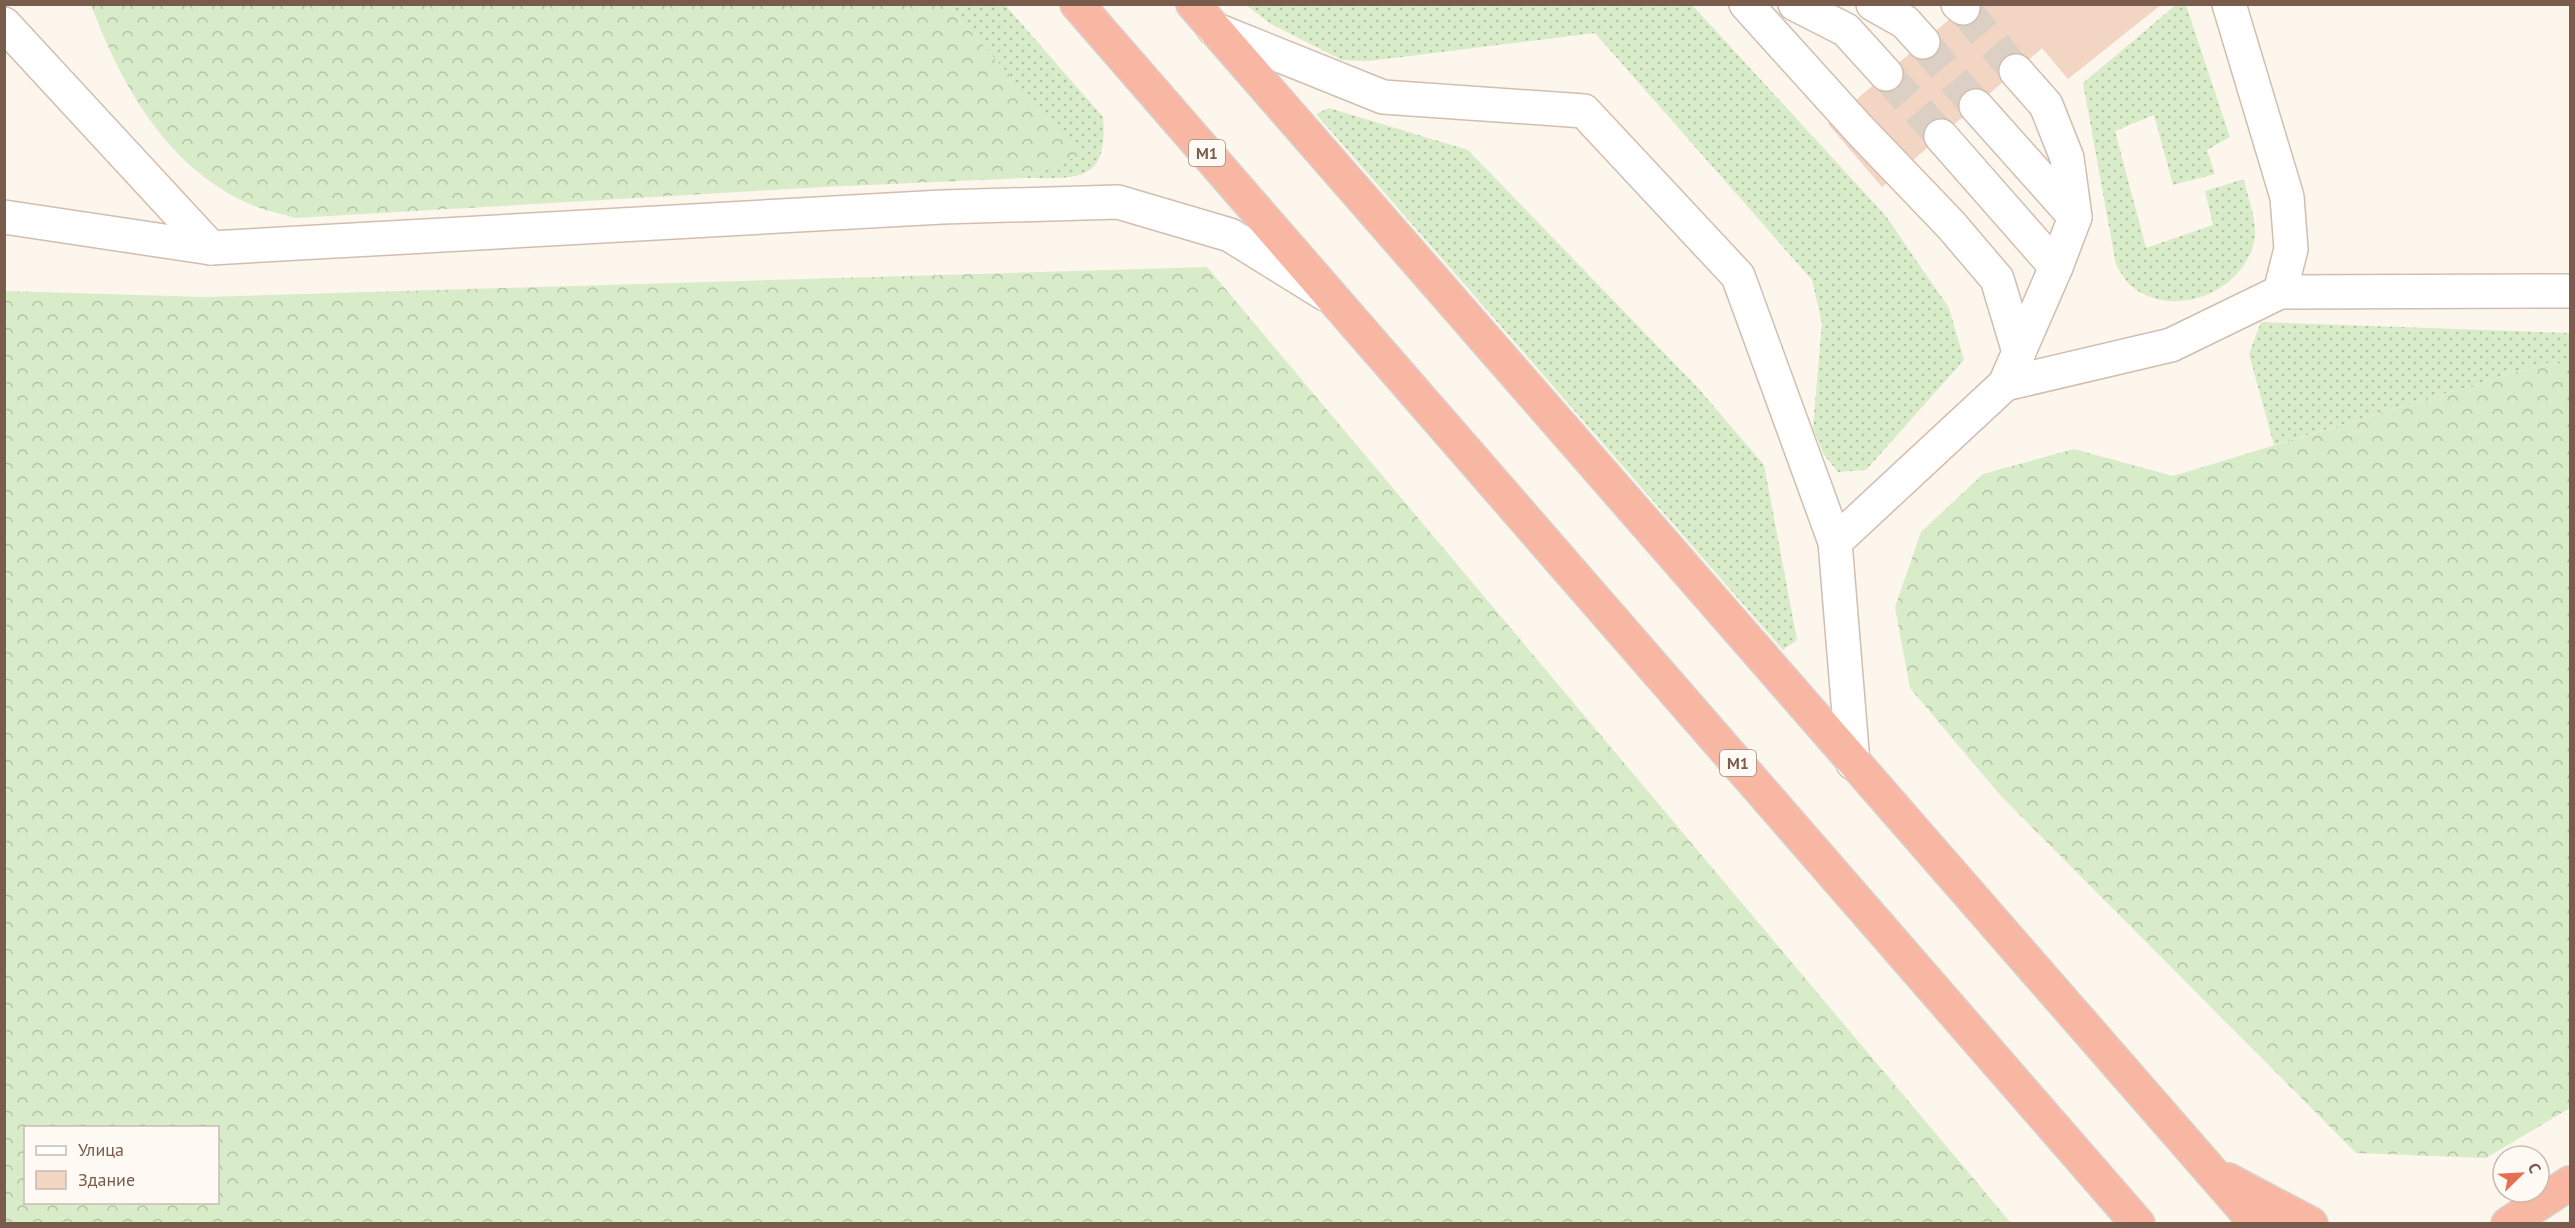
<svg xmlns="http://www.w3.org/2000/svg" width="2575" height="1228" font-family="'PT Sans',sans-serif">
  <defs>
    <pattern id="grass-dots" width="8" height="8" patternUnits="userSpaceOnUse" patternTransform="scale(1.5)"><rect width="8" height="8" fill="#d8ecc9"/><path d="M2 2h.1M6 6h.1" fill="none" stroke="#b4c2a5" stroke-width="1.8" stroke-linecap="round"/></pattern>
    <pattern id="forest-crowns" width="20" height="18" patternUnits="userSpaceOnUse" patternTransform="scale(1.5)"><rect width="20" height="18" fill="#d8ecc9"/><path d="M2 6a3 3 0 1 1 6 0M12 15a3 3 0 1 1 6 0" fill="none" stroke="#b4c2a5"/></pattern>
  </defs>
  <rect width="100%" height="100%" fill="#fdf6ec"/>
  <g fill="url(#grass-dots)">
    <path d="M2177 4 2186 5 2230 137 2207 150 2215 174 2173 185 2154 115 2115 131 2146 248 2213 225 2205 191 2244 179C2247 197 2259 224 2254 242 2242 294 2170 321 2129 284 2124 279 2120 271 2116 265L2083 83Z"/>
    <path d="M947 5H1005L1103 117C1109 184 1076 178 1024 178L1080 155Z"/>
    <polygon points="1246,5 1692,5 1885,215 1949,308 1964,360 1866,470 1838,472 1824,455 1813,428 1822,323 1812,280 1595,33 1369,61 1342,60 1271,24"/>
    <polygon points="1329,108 1468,150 1698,388 1764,465 1797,640 1783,650 1316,114"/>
    <polygon points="2261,322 2570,333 2570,364 2546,363 2274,445 2249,354"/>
  </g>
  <g fill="url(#forest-crowns)" fill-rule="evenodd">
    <path d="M91 5H947L1081 155 1024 178 823 187 295 218C280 213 262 210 247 203 165 165 121 84 91 5Z"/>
    <path d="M1207 267 2011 1223H5V291L205 297ZM26 1128H218V1202H26Z"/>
    <polygon points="2546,363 2570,364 2570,1108 2486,1158 2356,1153 2000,795 1910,688 1895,607 1921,532 1983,474 2074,449 2173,476"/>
  </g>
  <polygon fill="#f3d5c3" points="1967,4 2162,4 2068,79 2042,48 1882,187 1828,124"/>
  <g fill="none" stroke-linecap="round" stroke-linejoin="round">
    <g stroke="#dcd0c4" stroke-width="33" stroke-dasharray="33 16" stroke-linecap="butt">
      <polyline points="1963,8 2016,71"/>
      <polyline points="1923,42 1976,106"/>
      <polyline points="1886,74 1941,136"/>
    </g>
    <defs>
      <g id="minor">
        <polyline points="1746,4 1859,129 1951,225 1997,279 2019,352"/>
        <polyline points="1795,4 1846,30 1886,74"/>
        <polyline points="1873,4 1905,22 1923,42"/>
        <polyline points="1958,4 1963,8"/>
        <polyline points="2229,4 2287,197 2291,249 2280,292"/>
        <polyline points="4,24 211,248 942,207 1118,202 1230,235 1325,294"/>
        <polyline points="1214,29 1383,97 1584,111 1738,276 1835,542 1853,763"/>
        <polyline points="2016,71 2046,105 2067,158 2075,217 2056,267"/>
        <polyline points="1976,106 2075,217"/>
        <polyline points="4,217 211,248"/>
        <polyline points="2005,384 2171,345 2280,292 2570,291"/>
        <polyline points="1835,542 2005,384 2056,267 1941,136"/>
      </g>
      <g id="highway">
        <polyline points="1077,4 2138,1224"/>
        <polyline points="1193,4 2257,1224"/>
        <polyline points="2228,1180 2311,1224"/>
        <polyline points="2508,1224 2570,1183"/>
      </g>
    </defs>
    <use href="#minor" stroke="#d1beb0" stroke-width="36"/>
    <use href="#highway" stroke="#dad1cd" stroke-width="36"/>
    <use href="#minor" stroke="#fff" stroke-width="33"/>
    <use href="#highway" stroke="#f7b7a3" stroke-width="33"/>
  </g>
  <g text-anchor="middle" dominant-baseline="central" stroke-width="5" stroke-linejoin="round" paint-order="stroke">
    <g fill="#fffaf3" stroke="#a28b7f" stroke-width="1.5">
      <rect x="1189" y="140" width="36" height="26" rx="4.5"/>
      <rect x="1720" y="750" width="36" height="26" rx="4.5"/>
    </g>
    <g font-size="16" font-weight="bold" fill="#7a5c4d">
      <text x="1207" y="153">М1</text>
      <text x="1738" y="763">М1</text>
    </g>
  </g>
  <rect width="2575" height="1228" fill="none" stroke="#7a5c4d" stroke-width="12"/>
  <rect x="24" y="1126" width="195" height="78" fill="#fffaf3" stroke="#cabbb1" stroke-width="1.5"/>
  <rect x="36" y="1146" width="30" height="9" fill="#ffffff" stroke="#cabbb1" stroke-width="1.5"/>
  <text x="78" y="1156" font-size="18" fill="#7a5c4d">Улица</text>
  <rect x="36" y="1171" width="30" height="18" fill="#f3d5c3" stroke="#cabbb1" stroke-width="1.5"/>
  <text x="78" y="1186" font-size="18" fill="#7a5c4d">Здание</text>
  <g transform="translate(2521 1174) rotate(66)"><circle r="28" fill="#fffaf3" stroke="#cabbb1" stroke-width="1.5"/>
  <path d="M0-4.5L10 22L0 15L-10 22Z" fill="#e76f51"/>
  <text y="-9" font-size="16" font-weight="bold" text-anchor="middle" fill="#7a5c4d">С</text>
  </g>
</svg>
